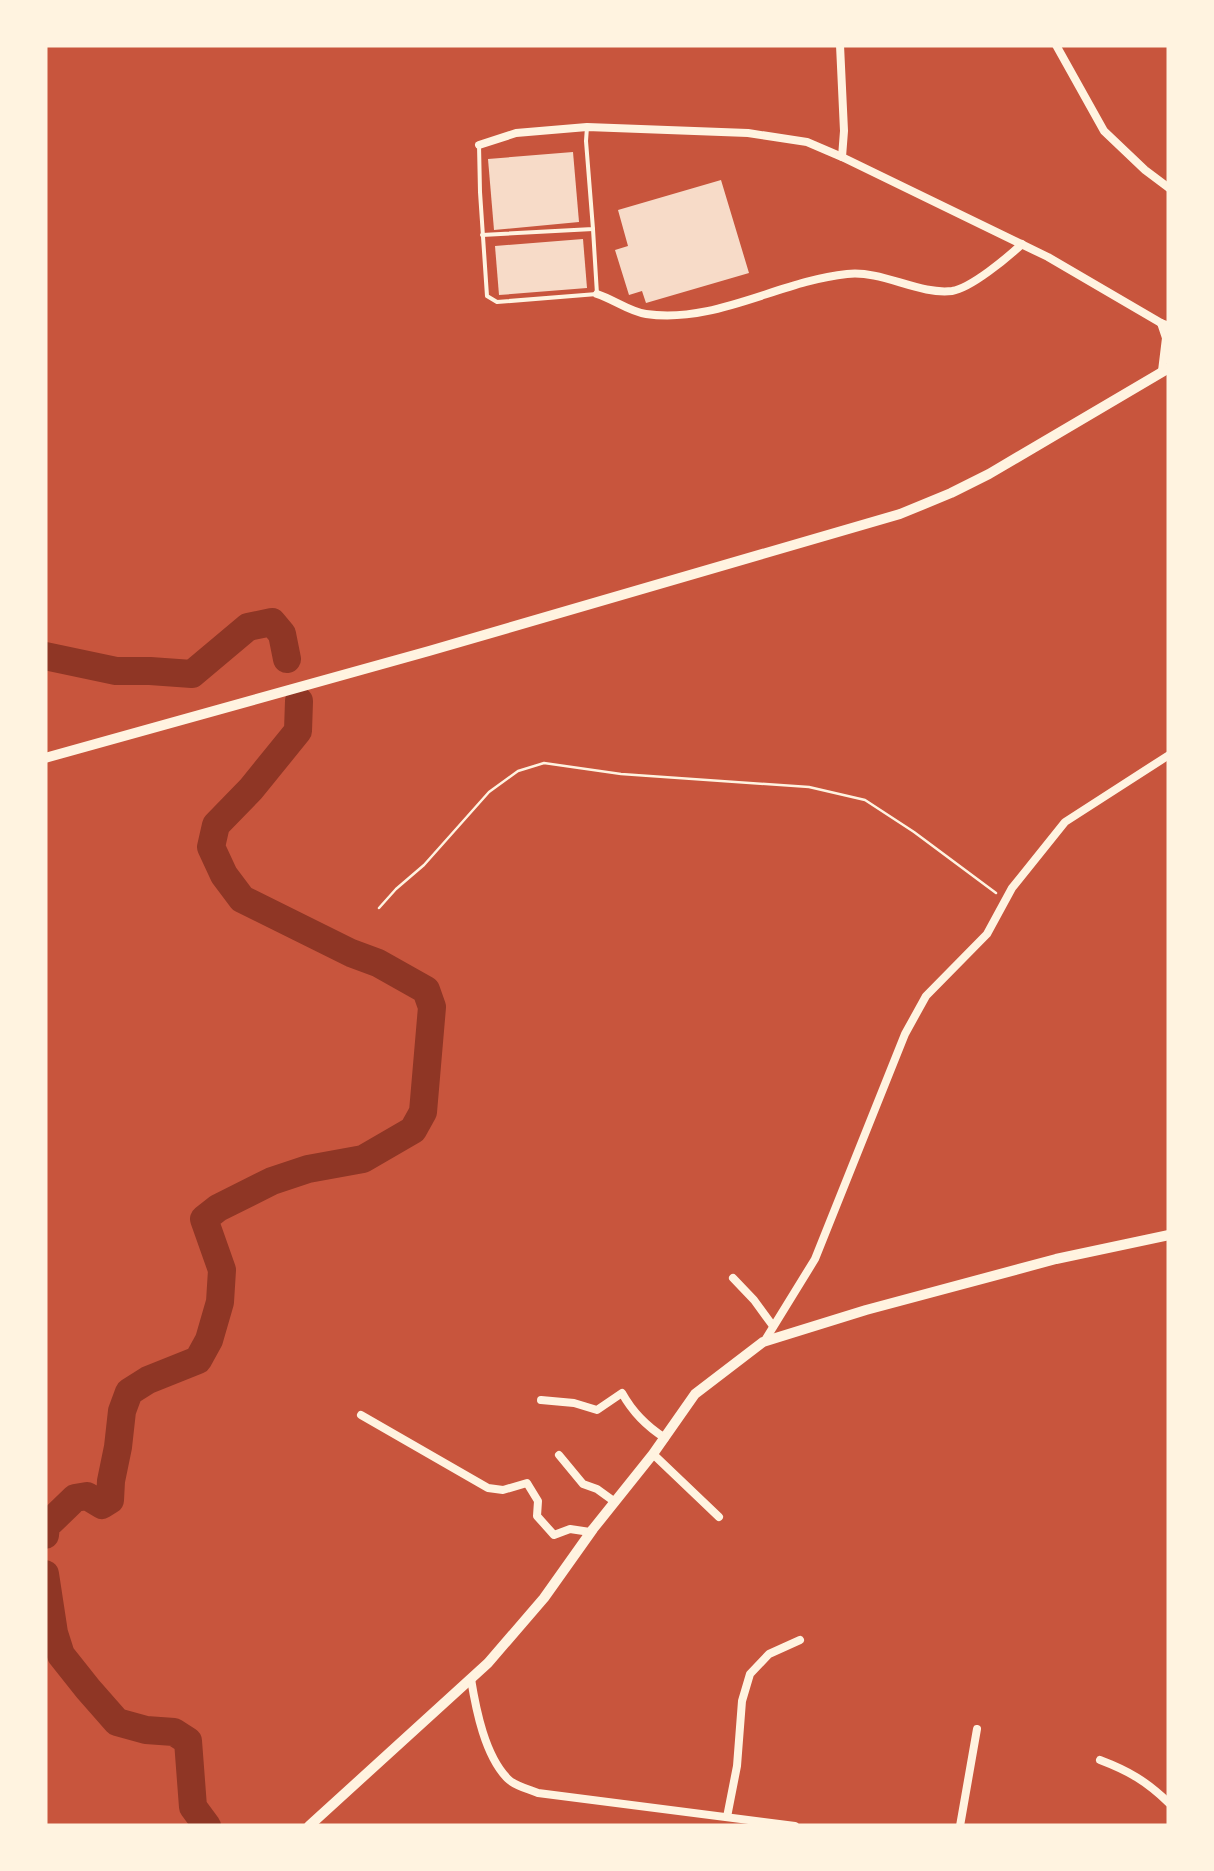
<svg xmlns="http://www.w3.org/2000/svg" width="1214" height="1871" font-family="Roboto,sans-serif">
  <rect width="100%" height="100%" fill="#c8553d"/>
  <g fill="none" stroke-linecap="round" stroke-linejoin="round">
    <polyline stroke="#8f3625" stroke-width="5" points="45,1526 46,1526"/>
    <g stroke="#8f3625" stroke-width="28">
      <polyline points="45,656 116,671 150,671 192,674 248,627 272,622 282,634 287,659"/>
      <polyline points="45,1535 46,1526 75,1498 87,1496 102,1505 110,1500 111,1481 118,1447 122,1411 129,1392 148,1380 198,1360 209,1340 220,1302 222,1270 204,1219 218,1208 272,1181 308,1169 363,1159 413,1130 423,1112 432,1007 426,990 378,963 351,953 242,899 224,875 211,847 216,825 251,789 298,731 299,701"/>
      <polyline points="45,1574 54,1633 61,1655 88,1689 117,1722 146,1730 174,1732 188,1741 193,1807 207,1826"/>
    </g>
  </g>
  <g fill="#f7dbc8">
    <polygon points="573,152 579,222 494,230 488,159"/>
    <polygon points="721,180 749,273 646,303 642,291 629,295 615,250 628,246 618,210"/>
    <polygon points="583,239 587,288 499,295 495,246"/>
  </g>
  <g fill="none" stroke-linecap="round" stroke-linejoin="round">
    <polyline stroke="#fff3e0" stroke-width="2.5" points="379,908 396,889 424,865 489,792 518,771 544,763 621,774 809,787 865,800 914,832 996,893"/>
    <g stroke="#fff3e0" stroke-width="4">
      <polyline points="479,145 480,192 487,296 497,302 597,294 593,229"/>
      <polyline points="482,235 593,229 586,141 587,127"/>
    </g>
    <g stroke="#fff3e0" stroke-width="8">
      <polyline points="840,45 844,131 842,157 1048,257 1161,323"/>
      <polyline points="1056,45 1104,131 1145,170 1169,188"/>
      <polyline points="479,145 516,133 587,127 748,133 807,142 842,157"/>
      <path d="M597 294C613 299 630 312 646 314 716 324 779 281 847 274 883 270 918 295 952 291 971 288 1007 258 1022 244"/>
      <polyline points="1162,371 1166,338 1161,323 1169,326"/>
      <polyline points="733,1278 754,1300 773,1326"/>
      <polyline points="764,1342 815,1259 905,1034 926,996 987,934 1012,888 1065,822 1169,755"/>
      <path d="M541 1400 574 1403 597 1410 622 1393C633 1413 646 1426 665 1438"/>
      <polyline points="361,1415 488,1488 503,1490 527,1483 538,1501 537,1516 554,1535 570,1529 590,1532"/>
      <polyline points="653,1454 719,1517"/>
      <polyline points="559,1455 583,1484 597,1489 615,1502"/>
      <path d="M471 1679C476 1710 485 1756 508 1779 515 1786 528 1789 538 1793L795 1826"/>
      <path d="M1100 1760C1129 1771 1146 1781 1169 1803"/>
      <polyline points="727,1817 737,1766 742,1701 750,1674 769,1654 800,1640"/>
      <polyline points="960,1826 977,1729"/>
    </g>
    <g stroke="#fff3e0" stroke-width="10">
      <polyline points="45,758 429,651 900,514 951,493 989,474 1169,368"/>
      <polyline points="309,1826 488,1663 544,1598 593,1529 653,1454 695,1394 763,1342 866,1310 1056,1259 1169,1235"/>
    </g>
  </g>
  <rect width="1214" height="1871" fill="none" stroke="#fff3e0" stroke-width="95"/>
</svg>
